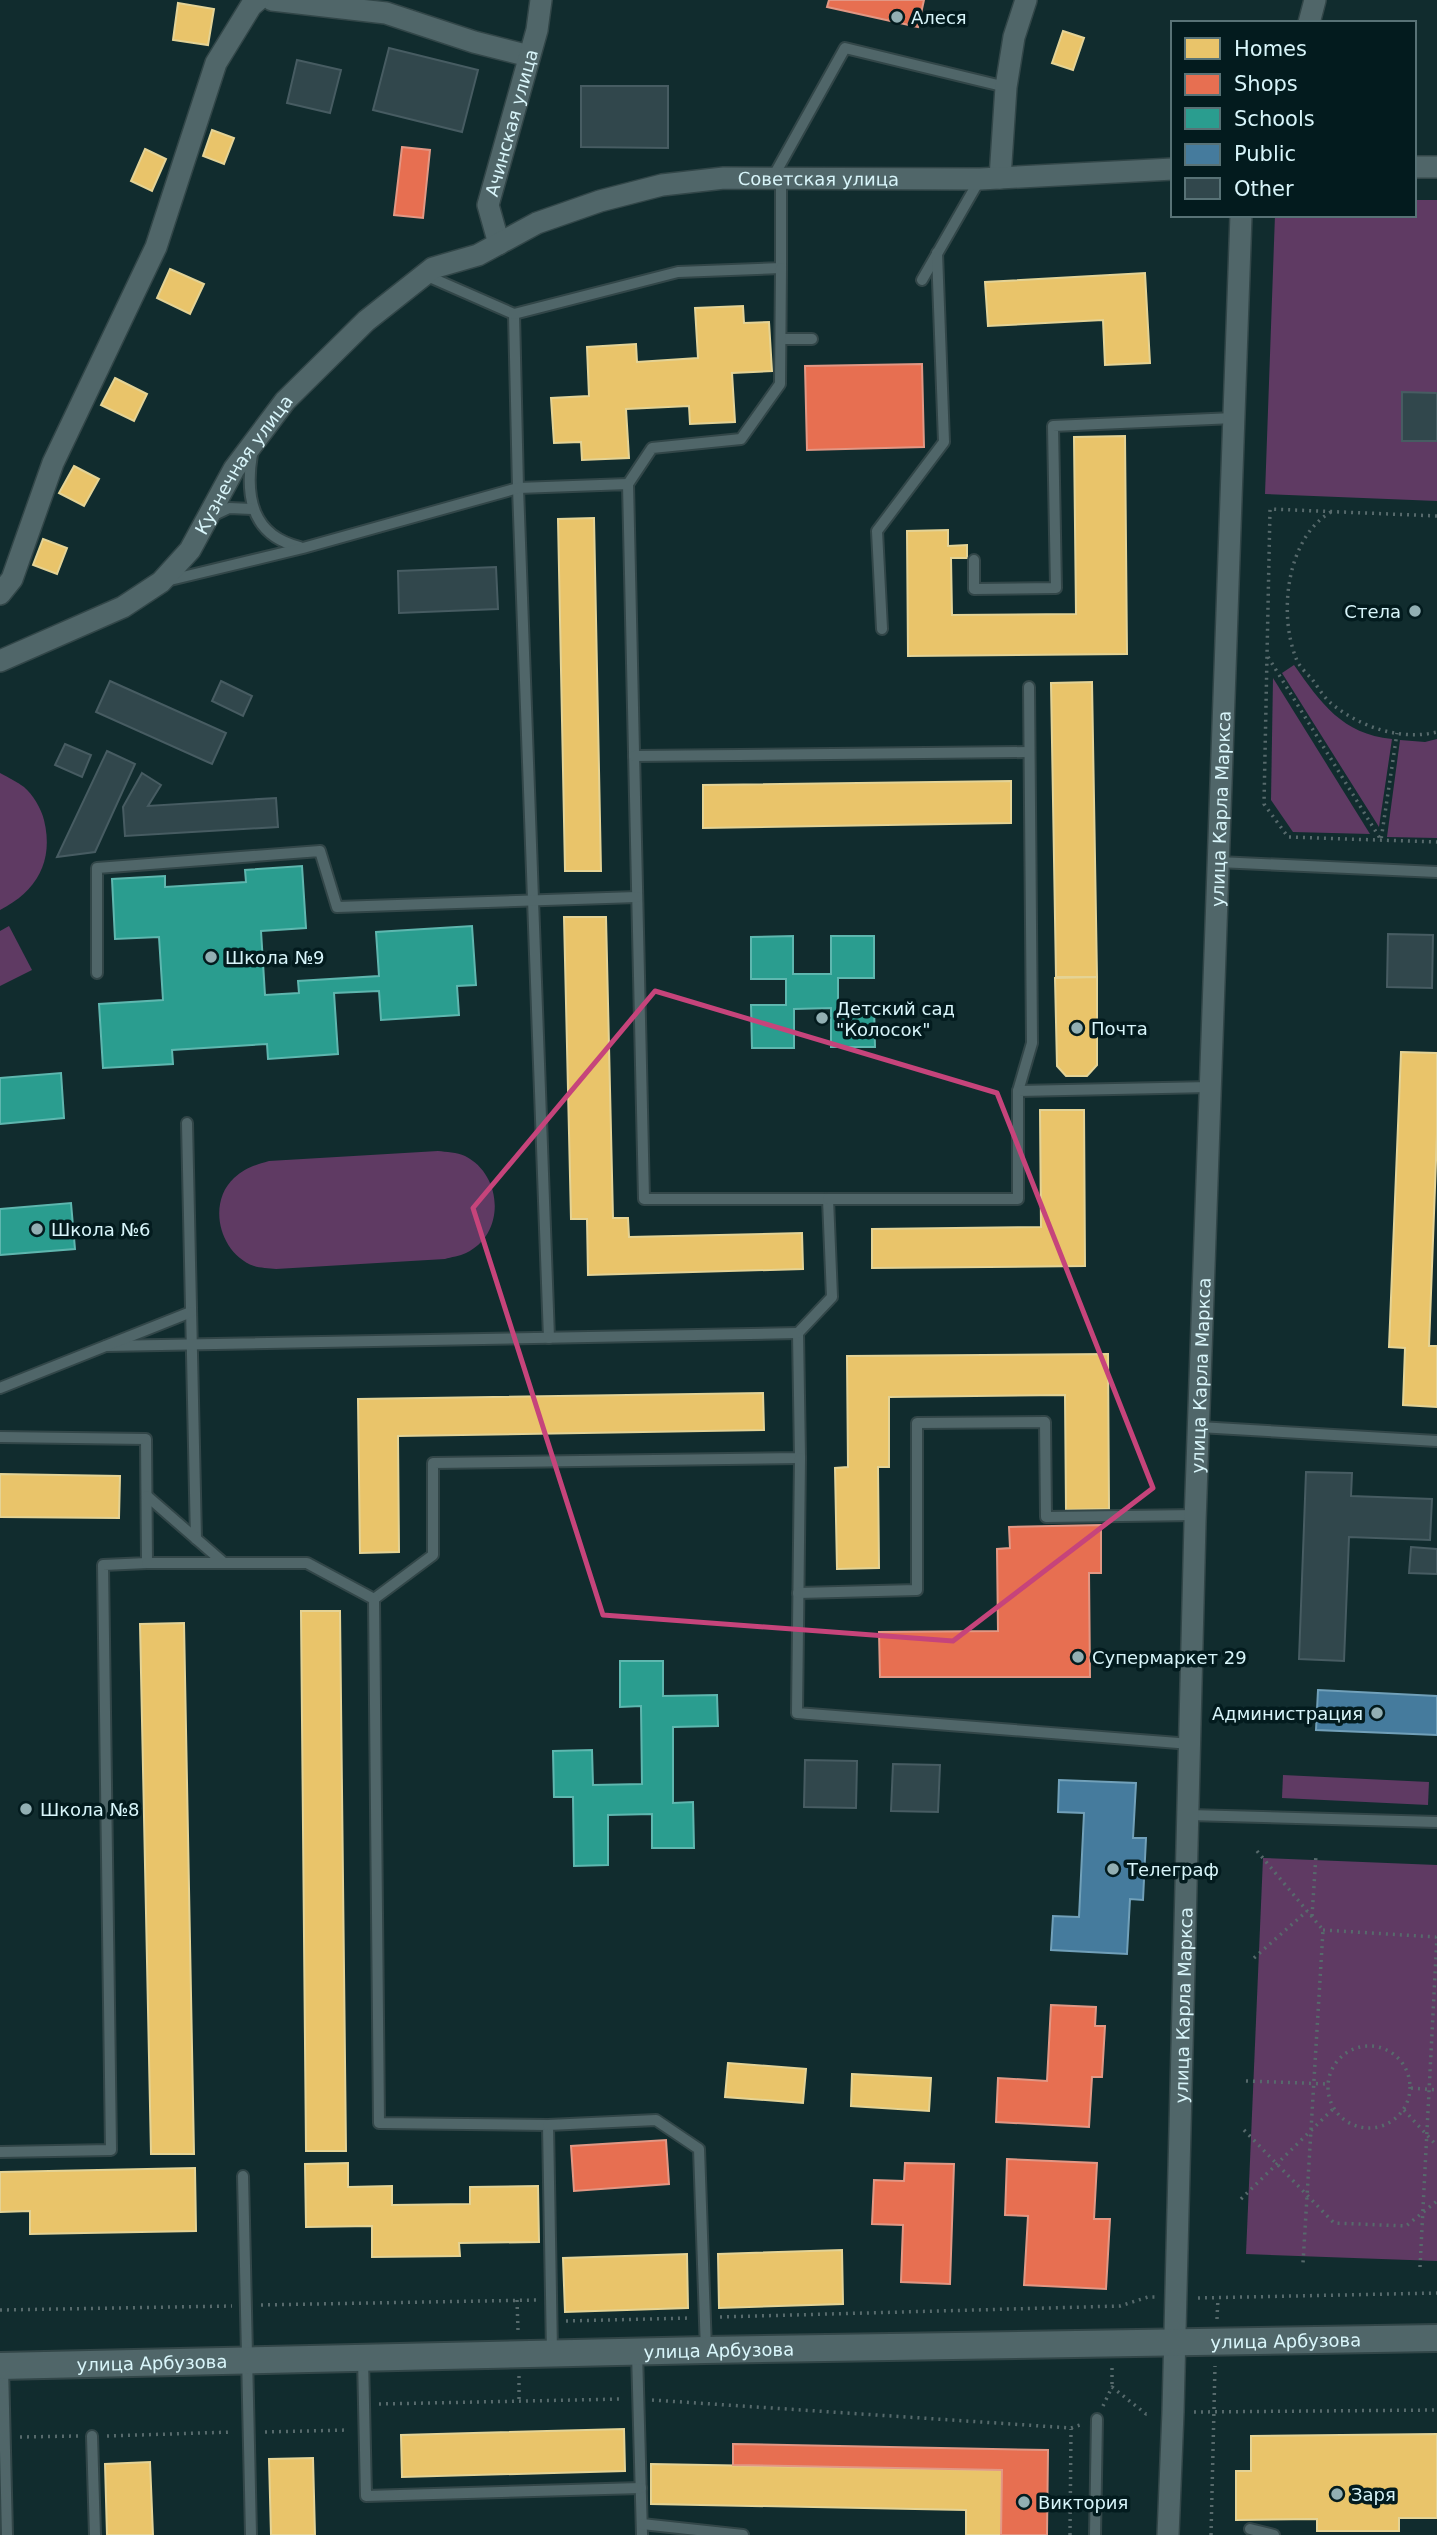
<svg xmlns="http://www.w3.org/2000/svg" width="1437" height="2535" font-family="'DejaVu Sans',sans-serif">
  <rect width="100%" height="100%" fill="#112c2e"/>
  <g fill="#5f3a63">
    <polygon points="1414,200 1437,200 1437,501 1265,494 1275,215 1414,215"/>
    <path d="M1294 665C1321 703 1342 734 1392 739L1379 827 1282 673Z"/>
    <polygon points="1273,678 1370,834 1293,832 1271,800"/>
    <polygon points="1437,739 1437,838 1387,837 1400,740 1425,742"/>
    <path d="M0 773C8 777 17 782 24 787 33 795 41 808 44 820 54 861 37 891 0 910Z"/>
    <polygon points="9,926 32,970 0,986 0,931"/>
    <path d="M438 1151C446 1152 457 1152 465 1156 503 1175 506 1234 466 1253 460 1256 451 1257 445 1259L276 1269C269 1268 260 1268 254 1266 219 1253 207 1203 234 1178 245 1168 255 1165 269 1161Z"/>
    <polygon points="1283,1775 1429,1782 1428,1805 1282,1798"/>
    <polygon points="1263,1858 1437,1865 1437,2261 1246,2254"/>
  </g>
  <g fill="#e9c46a" stroke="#e4d395" stroke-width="2">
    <polygon points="178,3 214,9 208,45 173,40"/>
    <polygon points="1063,31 1084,38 1073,70 1052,63"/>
    <polygon points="212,130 234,138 224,164 203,156"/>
    <polygon points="145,149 166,159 152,191 131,181"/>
    <polygon points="170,269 204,284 190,314 157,298"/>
    <polygon points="1145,273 1150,363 1105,365 1103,320 988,326 985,282"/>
    <polygon points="743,306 744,323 769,322 772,371 732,373 735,422 690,424 689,406 626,409 629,458 582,460 581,442 554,443 551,398 589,396 587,347 636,344 637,362 698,358 695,308"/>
    <polygon points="115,378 147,394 134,421 101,405"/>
    <polygon points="1125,436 1127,654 908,656 907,531 948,530 948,546 967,545 967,558 951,558 952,615 1076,614 1074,437"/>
    <polygon points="74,466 99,479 84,506 59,493"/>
    <polygon points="594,518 601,871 565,871 558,519"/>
    <polygon points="43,539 67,548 57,574 33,565"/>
    <polygon points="1092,682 1097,977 1056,977 1051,683"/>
    <polygon points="1011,781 1011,823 703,828 703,785"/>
    <polygon points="564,917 606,917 613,1218 628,1218 629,1237 802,1233 803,1269 588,1275 587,1219 571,1219"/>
    <polygon points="1097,977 1097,1065 1087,1076 1066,1076 1057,1066 1055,978"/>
    <polygon points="1401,1052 1437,1053 1437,1134 1429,1346 1437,1346 1437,1407 1403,1405 1405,1348 1389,1347"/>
    <polygon points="1040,1110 1084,1110 1085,1266 872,1268 872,1229 1041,1227"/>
    <polygon points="1108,1354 1109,1509 1066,1510 1065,1395 889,1397 889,1467 878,1467 879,1568 837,1569 835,1468 848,1467 847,1356"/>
    <polygon points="763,1393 764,1430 398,1436 399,1552 360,1553 358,1399"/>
    <polygon points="0,1474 120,1476 119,1518 0,1517"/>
    <polygon points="301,1611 340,1611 346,2151 306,2151"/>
    <polygon points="184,1623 194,2154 151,2154 140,1624"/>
    <polygon points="728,2063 806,2069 803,2103 725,2097"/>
    <polygon points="852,2074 931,2078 929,2111 851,2106"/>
    <polygon points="348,2163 348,2187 392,2186 392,2205 470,2204 470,2187 538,2186 539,2242 459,2243 460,2256 372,2257 372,2226 306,2227 305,2164"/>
    <polygon points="195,2168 196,2231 30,2234 30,2211 0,2212 0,2172"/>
    <polygon points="842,2250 843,2304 719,2308 718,2254"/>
    <polygon points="687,2254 688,2308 565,2312 563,2258"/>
    <polygon points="624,2429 625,2471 402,2477 401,2435"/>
    <polygon points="1437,2434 1437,2518 1399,2518 1399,2531 1317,2531 1317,2519 1236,2520 1236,2471 1251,2471 1251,2436"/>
    <polygon points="313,2458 315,2535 271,2535 269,2459"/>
    <polygon points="150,2462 153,2535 107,2535 105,2464"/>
    <polygon points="651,2464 1002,2470 1001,2535 966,2535 966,2510 651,2504"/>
  </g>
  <g fill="#e76f51" stroke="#e29784" stroke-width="2">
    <polygon points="829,0 924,0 918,27 827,7"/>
    <polygon points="402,147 430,150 423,218 394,215"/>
    <polygon points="922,364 924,447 807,450 805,366"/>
    <polygon points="1101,1525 1101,1573 1089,1573 1090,1677 880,1677 879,1632 998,1631 997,1549 1010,1548 1009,1527"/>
    <polygon points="1051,2005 1096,2007 1095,2026 1105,2026 1102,2077 1092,2077 1089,2127 996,2122 998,2078 1047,2081"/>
    <polygon points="666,2140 669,2184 574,2191 571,2146"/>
    <polygon points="1007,2159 1097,2163 1094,2219 1110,2219 1106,2289 1024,2285 1028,2216 1005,2215"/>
    <polygon points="905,2163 954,2164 950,2284 901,2282 903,2225 872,2224 874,2180 904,2181"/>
    <polygon points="733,2444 1048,2450 1047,2535 1001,2535 1002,2470 733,2465"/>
  </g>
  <g fill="#2a9d8f" stroke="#5eb7af" stroke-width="2">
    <polygon points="302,866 306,928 261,931 265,995 299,993 298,981 379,976 376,932 472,926 476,985 457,986 459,1015 381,1020 379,991 334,993 338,1054 268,1059 267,1044 172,1050 173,1064 103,1068 99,1004 163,1000 159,937 115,939 112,879 165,876 165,887 246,882 245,870"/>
    <polygon points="793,936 793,974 831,974 831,936 874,936 874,978 838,978 838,1004 874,1004 875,1047 831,1047 831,1008 794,1009 794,1048 752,1048 751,1005 786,1005 786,979 751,979 751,937"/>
    <polygon points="61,1073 64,1118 0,1124 0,1078"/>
    <polygon points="71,1203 75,1249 0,1255 0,1209"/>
    <polygon points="620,1661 663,1661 663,1696 717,1695 718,1726 673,1727 673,1803 693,1802 694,1848 652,1848 652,1814 608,1815 608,1865 574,1866 573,1797 554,1797 553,1751 592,1750 593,1785 642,1784 641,1706 620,1707"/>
  </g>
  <g fill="#457b9d" stroke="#71a0b9" stroke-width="2">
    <polygon points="1318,1690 1437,1696 1437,1735 1316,1730"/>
    <polygon points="1059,1780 1136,1783 1133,1838 1146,1838 1143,1900 1130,1899 1127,1954 1051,1950 1053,1916 1079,1917 1084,1813 1058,1812"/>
  </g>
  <g fill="#31474c" stroke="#475c62" stroke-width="2">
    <polygon points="389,48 478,70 462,132 373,110"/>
    <polygon points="297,60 341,70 330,113 287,103"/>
    <polygon points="581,86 668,86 668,148 581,147"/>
    <polygon points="1402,392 1437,393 1437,441 1402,441"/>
    <polygon points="496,567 498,609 399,613 398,571"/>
    <polygon points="110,681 226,733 212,764 96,712"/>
    <polygon points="221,681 252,696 243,716 212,701"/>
    <polygon points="65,744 91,755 82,777 55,765"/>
    <polygon points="107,751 135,764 95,852 57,857"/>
    <polygon points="142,773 161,785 148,806 276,798 278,827 125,836 123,807"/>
    <polygon points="1388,934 1433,935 1432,988 1387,987"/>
    <polygon points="1306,1472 1352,1473 1351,1496 1432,1499 1430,1540 1349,1537 1344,1661 1299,1659"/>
    <polygon points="1411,1547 1437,1549 1437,1574 1409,1573"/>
    <polygon points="805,1760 857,1761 856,1808 804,1807"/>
    <polygon points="893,1764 940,1765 938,1812 891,1811"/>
  </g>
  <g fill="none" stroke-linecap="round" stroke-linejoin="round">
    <defs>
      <g id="service">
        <polyline points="772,179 845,48 1006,87"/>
        <polyline points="425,275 514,314 518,488 549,1338"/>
        <polyline points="922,280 980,179"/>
        <polyline points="514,314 678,272 781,268 781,179"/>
        <polyline points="781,339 812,339"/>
        <path d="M252 454C245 497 252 536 300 547"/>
        <polyline points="628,484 652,448 741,439 780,384 781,268"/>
        <polyline points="212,516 229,508 252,509"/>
        <polyline points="974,560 974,589 1056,588 1053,426 1234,418"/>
        <polyline points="166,581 303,548 518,488 628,484 644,1199 828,1199 832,1297 798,1333 800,1458 433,1463 433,1555 374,1599"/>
        <polyline points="882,629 877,531 944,442 937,253"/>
        <polyline points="634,756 1029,752"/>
        <polyline points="1218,862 1437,872"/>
        <polyline points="97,973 97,868 320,851 337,907 637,897"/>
        <polyline points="1018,1091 1032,1043 1029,687"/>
        <polyline points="187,1123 196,1539"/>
        <polyline points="828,1199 1018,1199 1018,1091 1211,1087"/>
        <polyline points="106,1346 798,1333"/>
        <polyline points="0,1388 191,1312"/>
        <polyline points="1199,1427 1437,1441"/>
        <polyline points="0,1437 146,1439 147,1563 103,1565 111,2150 0,2152"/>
        <polyline points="800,1458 797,1713 1191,1744"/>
        <polyline points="147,1496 224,1563"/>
        <polyline points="147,1563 307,1563 374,1599 379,2123 548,2125 552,2352"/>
        <polyline points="798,1593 917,1590 917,1423 1045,1422 1046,1517 1197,1515"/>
        <polyline points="1189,1815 1437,1822"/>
        <polyline points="548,2125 656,2120 699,2149 706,2350"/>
        <polyline points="243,2176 251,2535"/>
        <polyline points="637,2352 642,2535"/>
        <polyline points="363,2358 366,2496 641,2488"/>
        <polyline points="3,2366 7,2535"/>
        <polyline points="92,2436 95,2535"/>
        <polyline points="642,2524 743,2535"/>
        <polyline points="1250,2529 1274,2535"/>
        <polyline points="1095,2535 1097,2419"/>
      </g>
      <g id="minor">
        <polyline points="272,0 386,13 474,42 529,56"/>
        <polyline points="1309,23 1315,0"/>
        <polyline points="1414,167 1437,167"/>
        <polyline points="1000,178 1006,87 1014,37 1026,0"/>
        <path id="s1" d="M499 244 488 205 537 30 541 0"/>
        <polyline points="0,594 12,579 53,463 156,247 216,63 251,6 258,0"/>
        <path id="s2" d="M0 661 123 607 161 582 190 550 234 469 285 401 366 321 433 268 478 255 537 223 600 201 662 185 724 178 980 179 1173 169"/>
        <path id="s3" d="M1168 2535 1173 2412 1195 1522 1241 215"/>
      </g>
      <g id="tertiary">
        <path id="s4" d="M0 2366 706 2350 1437 2338"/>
      </g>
    </defs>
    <use href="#service" stroke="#324648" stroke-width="14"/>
    <use href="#minor" stroke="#324648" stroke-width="24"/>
    <use href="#tertiary" stroke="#324648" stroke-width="30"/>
    <g stroke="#576a6c" stroke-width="3.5" stroke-dasharray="2 5" stroke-linecap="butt">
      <path d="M1331 512C1287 537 1278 613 1296 658 1298 665 1306 673 1312 679 1318 687 1324 698 1332 704 1360 727 1401 741 1437 732"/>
      <polyline points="1437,516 1270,509 1264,804 1288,837 1437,842"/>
      <polyline points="1268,657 1381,840 1397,733"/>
      <polyline points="1257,1851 1323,1930 1303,2263"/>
      <polyline points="1312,1916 1316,1855"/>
      <polyline points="1323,1930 1436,1937"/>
      <polyline points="1254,1958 1307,1911"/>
      <circle cx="1369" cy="2087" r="41"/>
      <polyline points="1246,2081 1328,2084"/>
      <polyline points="1411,2088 1437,2090"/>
      <polyline points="1404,2110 1437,2146"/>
      <polyline points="1244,2130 1334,2223 1406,2226 1437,2201"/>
      <polyline points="1241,2199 1334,2108"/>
      <polyline points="1420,2267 1437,1936"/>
      <polyline points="1198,2298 1437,2293"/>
      <polyline points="517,2300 518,2330"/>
      <polyline points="261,2305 537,2300"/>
      <polyline points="0,2310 232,2306"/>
      <polyline points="720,2317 1120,2306 1148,2297 1155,2297"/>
      <polyline points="1217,2319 1218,2298"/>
      <polyline points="566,2321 691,2318"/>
      <polyline points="1112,2368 1112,2387"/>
      <polyline points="519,2376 519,2401"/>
      <polyline points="652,2400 1071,2428 1080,2425"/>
      <polyline points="379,2404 623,2399"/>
      <polyline points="1103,2406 1112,2387 1146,2414 1151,2413"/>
      <polyline points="1194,2412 1437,2410"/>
      <polyline points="265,2432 348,2430"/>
      <polyline points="107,2436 232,2432"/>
      <polyline points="20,2437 78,2436"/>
      <polyline points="1070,2535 1071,2429"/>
      <polyline points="1211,2535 1215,2366"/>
    </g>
    <use href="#service" stroke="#506669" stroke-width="10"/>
    <use href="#minor" stroke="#506669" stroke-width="21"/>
    <use href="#tertiary" stroke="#506669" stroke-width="26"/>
  </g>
  <path fill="none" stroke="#c6447b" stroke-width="5" stroke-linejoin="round" d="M655 991 997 1093 1153 1488 953 1641 603 1615 473 1208Z"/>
  <g fill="#92afb3" stroke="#031b1e" stroke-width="2.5">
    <circle cx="897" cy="17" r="7"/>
    <circle cx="1415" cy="611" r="7"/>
    <circle cx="211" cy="957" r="7"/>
    <circle cx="822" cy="1018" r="7"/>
    <circle cx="1077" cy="1028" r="7"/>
    <circle cx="37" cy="1229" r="7"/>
    <circle cx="1078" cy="1657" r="7"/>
    <circle cx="1377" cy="1713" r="7"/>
    <circle cx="26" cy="1809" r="7"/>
    <circle cx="1113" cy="1869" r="7"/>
    <circle cx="1337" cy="2494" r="7"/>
    <circle cx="1024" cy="2502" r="7"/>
  </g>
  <g text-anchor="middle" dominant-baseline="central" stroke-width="7" stroke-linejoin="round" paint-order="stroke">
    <g font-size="18" fill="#d8f5fa" stroke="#031b1e" text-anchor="start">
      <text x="911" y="17">Алеся</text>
      <text x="1401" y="611" text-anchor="end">Стела</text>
      <text x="225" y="957">Школа №9</text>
      <text x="836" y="1008">Детский сад<tspan x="836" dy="21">"Колосок"</tspan></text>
      <text x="1091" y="1028">Почта</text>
      <text x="51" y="1229">Школа №6</text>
      <text x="1092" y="1657">Супермаркет 29</text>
      <text x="1363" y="1713" text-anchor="end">Администрация</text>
      <text x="40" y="1809">Школа №8</text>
      <text x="1127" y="1869">Телеграф</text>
      <text x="1351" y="2494">Заря</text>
      <text x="1038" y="2502">Виктория</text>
    </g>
    <g font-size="18" fill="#d8f5fa" stroke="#031b1e">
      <text stroke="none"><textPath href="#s1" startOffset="126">Ачинская улица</textPath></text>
      <text stroke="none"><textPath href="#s2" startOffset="1001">Советская улица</textPath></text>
      <text stroke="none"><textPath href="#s2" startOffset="324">Кузнечная улица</textPath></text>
      <text stroke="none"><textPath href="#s3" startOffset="1727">улица Карла Маркса</textPath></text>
      <text stroke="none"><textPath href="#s3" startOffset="1160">улица Карла Маркса</textPath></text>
      <text stroke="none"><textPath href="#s3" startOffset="530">улица Карла Маркса</textPath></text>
      <text stroke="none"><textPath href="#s4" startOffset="1286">улица Арбузова</textPath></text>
      <text stroke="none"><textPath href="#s4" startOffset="719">улица Арбузова</textPath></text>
      <text stroke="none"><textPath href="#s4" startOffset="152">улица Арбузова</textPath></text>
    </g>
  </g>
  <rect x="1171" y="21" width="245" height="196" fill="#031b1e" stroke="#587276" stroke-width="2"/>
  <rect x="1185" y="38" width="35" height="21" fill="#e9c46a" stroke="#587276" stroke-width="2"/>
  <text x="1234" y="56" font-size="21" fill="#d8f5fa">Homes</text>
  <rect x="1185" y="74" width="35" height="21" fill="#e76f51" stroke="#587276" stroke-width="2"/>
  <text x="1234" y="91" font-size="21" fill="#d8f5fa">Shops</text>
  <rect x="1185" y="108" width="35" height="21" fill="#2a9d8f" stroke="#587276" stroke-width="2"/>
  <text x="1234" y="126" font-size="21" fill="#d8f5fa">Schools</text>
  <rect x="1185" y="144" width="35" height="21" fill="#457b9d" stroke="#587276" stroke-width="2"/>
  <text x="1234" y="161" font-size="21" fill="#d8f5fa">Public</text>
  <rect x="1185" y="178" width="35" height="21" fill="#31474c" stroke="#587276" stroke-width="2"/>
  <text x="1234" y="196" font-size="21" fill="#d8f5fa">Other</text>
</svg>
